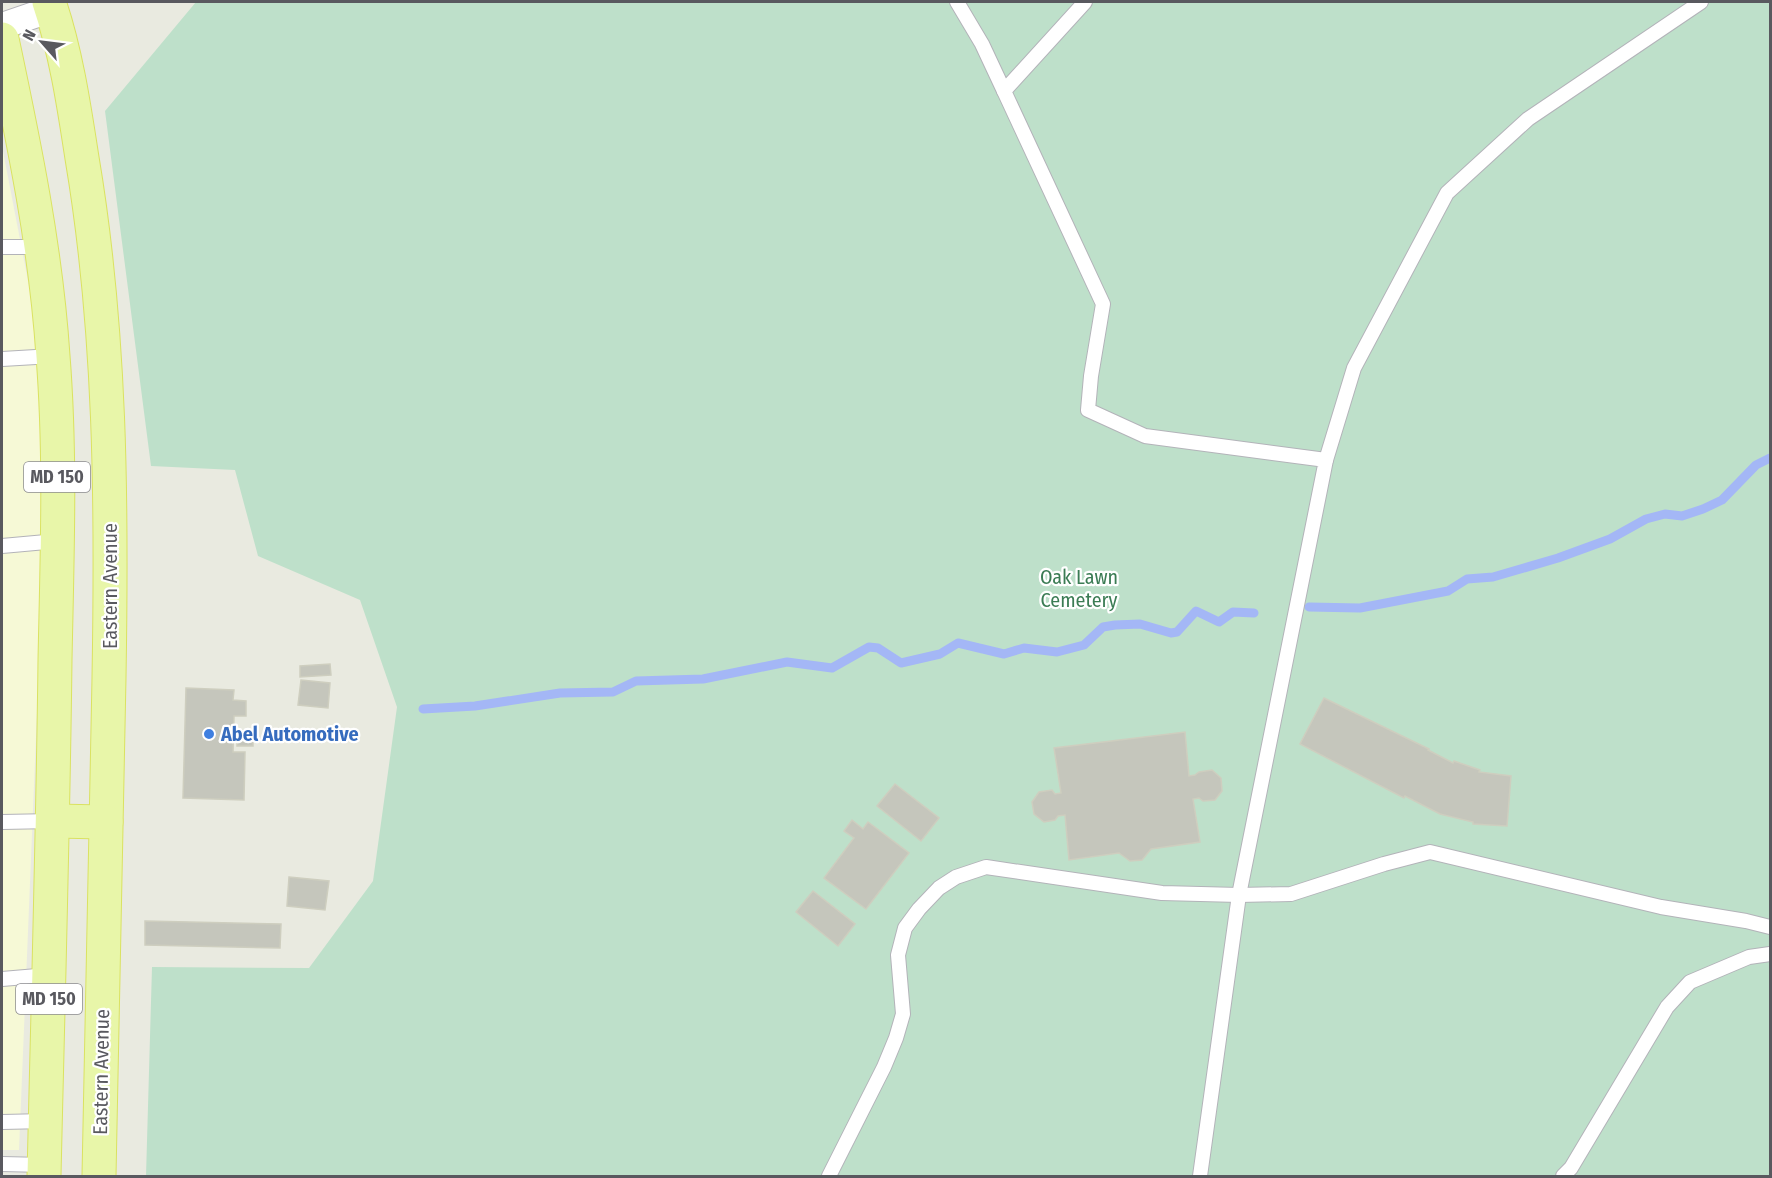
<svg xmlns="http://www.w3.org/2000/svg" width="1772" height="1178" font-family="'Fira Sans Condensed',sans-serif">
  <rect width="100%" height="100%" fill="#e9eae0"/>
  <polygon fill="#f6f9d6" points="2,146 39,338 42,591 19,1150 2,1150"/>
  <polygon fill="#bee0ca" points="196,2 1770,2 1770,1176 146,1176 152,967 309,968 373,881 397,707 360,600 258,556 235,470 151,466 105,111"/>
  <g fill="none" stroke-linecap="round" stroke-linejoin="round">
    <g stroke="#a4b7f6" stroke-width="9">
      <polyline points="1309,607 1360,608 1448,591 1467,579 1493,577 1558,558 1610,539 1646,519 1665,514 1682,516 1703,509 1722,500 1756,465 1770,458"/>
      <polyline points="423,709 475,706 560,693 613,692 636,681 703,679 787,662 832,668 869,647 878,648 901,663 940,654 958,643 1004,654 1024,648 1057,652 1084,645 1103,627 1115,625 1140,624 1171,633 1177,632 1196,611 1219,622 1233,612 1254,613"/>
    </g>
  </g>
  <g fill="#c5c6bc" stroke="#cecebf" stroke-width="1.5">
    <polygon points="330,664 331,675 300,677 300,666"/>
    <polygon points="301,680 330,683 328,708 298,705"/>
    <polygon points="186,688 234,690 233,700 246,701 246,716 234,716 233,752 245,752 244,800 183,798"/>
    <polygon points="1324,698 1429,749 1428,750 1453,763 1454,761 1480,770 1479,772 1511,776 1507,826 1473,824 1473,822 1440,814 1405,796 1404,798 1300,744"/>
    <polygon points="237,730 253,731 253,746 237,746"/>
    <polygon points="1185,732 1189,776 1195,775 1199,772 1212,770 1221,778 1222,791 1215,800 1203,801 1199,798 1193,799 1200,842 1151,849 1142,860 1130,861 1119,853 1069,860 1065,815 1058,816 1055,820 1044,822 1034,814 1032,802 1039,792 1052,790 1055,794 1061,793 1054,748"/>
    <polygon points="895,784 939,818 921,841 877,806"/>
    <polygon points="852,820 863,829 868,822 909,853 866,909 824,878 854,838 844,831"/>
    <polygon points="289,877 329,881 325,910 287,906"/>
    <polygon points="813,891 855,924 838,946 796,912"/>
    <polygon points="145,921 281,924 280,948 145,945"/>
  </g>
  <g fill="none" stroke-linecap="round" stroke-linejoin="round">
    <defs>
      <g id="lane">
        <polyline points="957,2 982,44 1004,91"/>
        <polyline points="1085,2 1004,91 1103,304 1091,376 1088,410 1145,436 1326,460 1239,895 1200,1176"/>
        <polyline points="2,247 41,247"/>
        <polyline points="2,359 53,356"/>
        <polyline points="1326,460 1354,368 1447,193 1528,119 1701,2"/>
        <polyline points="2,546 57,541"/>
        <polyline points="2,822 53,821"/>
        <polyline points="2,979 49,975"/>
        <polyline points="2,1122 46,1121"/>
        <polyline points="2,1164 44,1165"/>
        <polyline points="829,1176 884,1067 896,1038 903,1014 898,955 905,928 919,909 939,888 956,877 986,867 1162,893 1239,895 1291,894 1384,864 1430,852 1661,907 1746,921 1770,927"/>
        <polyline points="1563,1176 1571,1168 1667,1007 1690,982 1749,957 1770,954"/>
      </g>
      <polyline id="street" points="2,26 52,9"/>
      <g id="primary">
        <path d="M49 2C66 52 74 106 82 158 111 330 112 504 109 678 106 844 103 1010 99 1176"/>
        <path d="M2 39C24 143 46 249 53 356 61 457 57 559 55 660 53 832 48 1004 44 1176"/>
        <polyline points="53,821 106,822"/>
      </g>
    </defs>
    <use href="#lane" stroke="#b3b3b9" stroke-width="16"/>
    <use href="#street" stroke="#b3b3b9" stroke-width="28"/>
    <use href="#primary" stroke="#dae261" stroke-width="35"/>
    <use href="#lane" stroke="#fff" stroke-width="14"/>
    <use href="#street" stroke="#fff" stroke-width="26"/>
    <use href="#primary" stroke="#e8f6a9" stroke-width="33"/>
  </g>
  <circle fill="#3f7fe0" stroke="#fff" stroke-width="2" cx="209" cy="734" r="6"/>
  <g text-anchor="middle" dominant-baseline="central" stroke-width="4.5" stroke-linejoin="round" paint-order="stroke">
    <g fill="#fff" stroke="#8b8b8f" stroke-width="1.5">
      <rect x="24" y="462" width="66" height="30" rx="4.5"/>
      <rect x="16" y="984" width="66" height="30" rx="4.5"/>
    </g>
    <g font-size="18" font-weight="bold" fill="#59595f">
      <text x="57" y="477">MD 150</text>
      <text x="49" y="999">MD 150</text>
    </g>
    <g font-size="20" fill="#3b7c54" stroke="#fff">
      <text x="1079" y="577">Oak Lawn<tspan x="1079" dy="23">Cemetery</tspan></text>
    </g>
    <g font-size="20" fill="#59595f" stroke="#fff">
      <text transform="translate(110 586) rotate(-90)">Eastern Avenue</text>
      <text transform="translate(101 1072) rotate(-89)">Eastern Avenue</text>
    </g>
    <g font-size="20" font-weight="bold" fill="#366cbe" stroke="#fff" text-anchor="start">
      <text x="221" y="734">Abel Automotive</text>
    </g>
  </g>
  <rect width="1772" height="1178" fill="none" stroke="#59595f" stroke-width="6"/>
  <g transform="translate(42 42) rotate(298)" stroke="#ffffff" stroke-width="4.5" paint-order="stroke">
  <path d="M0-4.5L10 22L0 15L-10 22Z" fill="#59595f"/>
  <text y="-9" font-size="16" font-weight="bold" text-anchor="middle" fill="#59595f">N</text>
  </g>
</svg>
